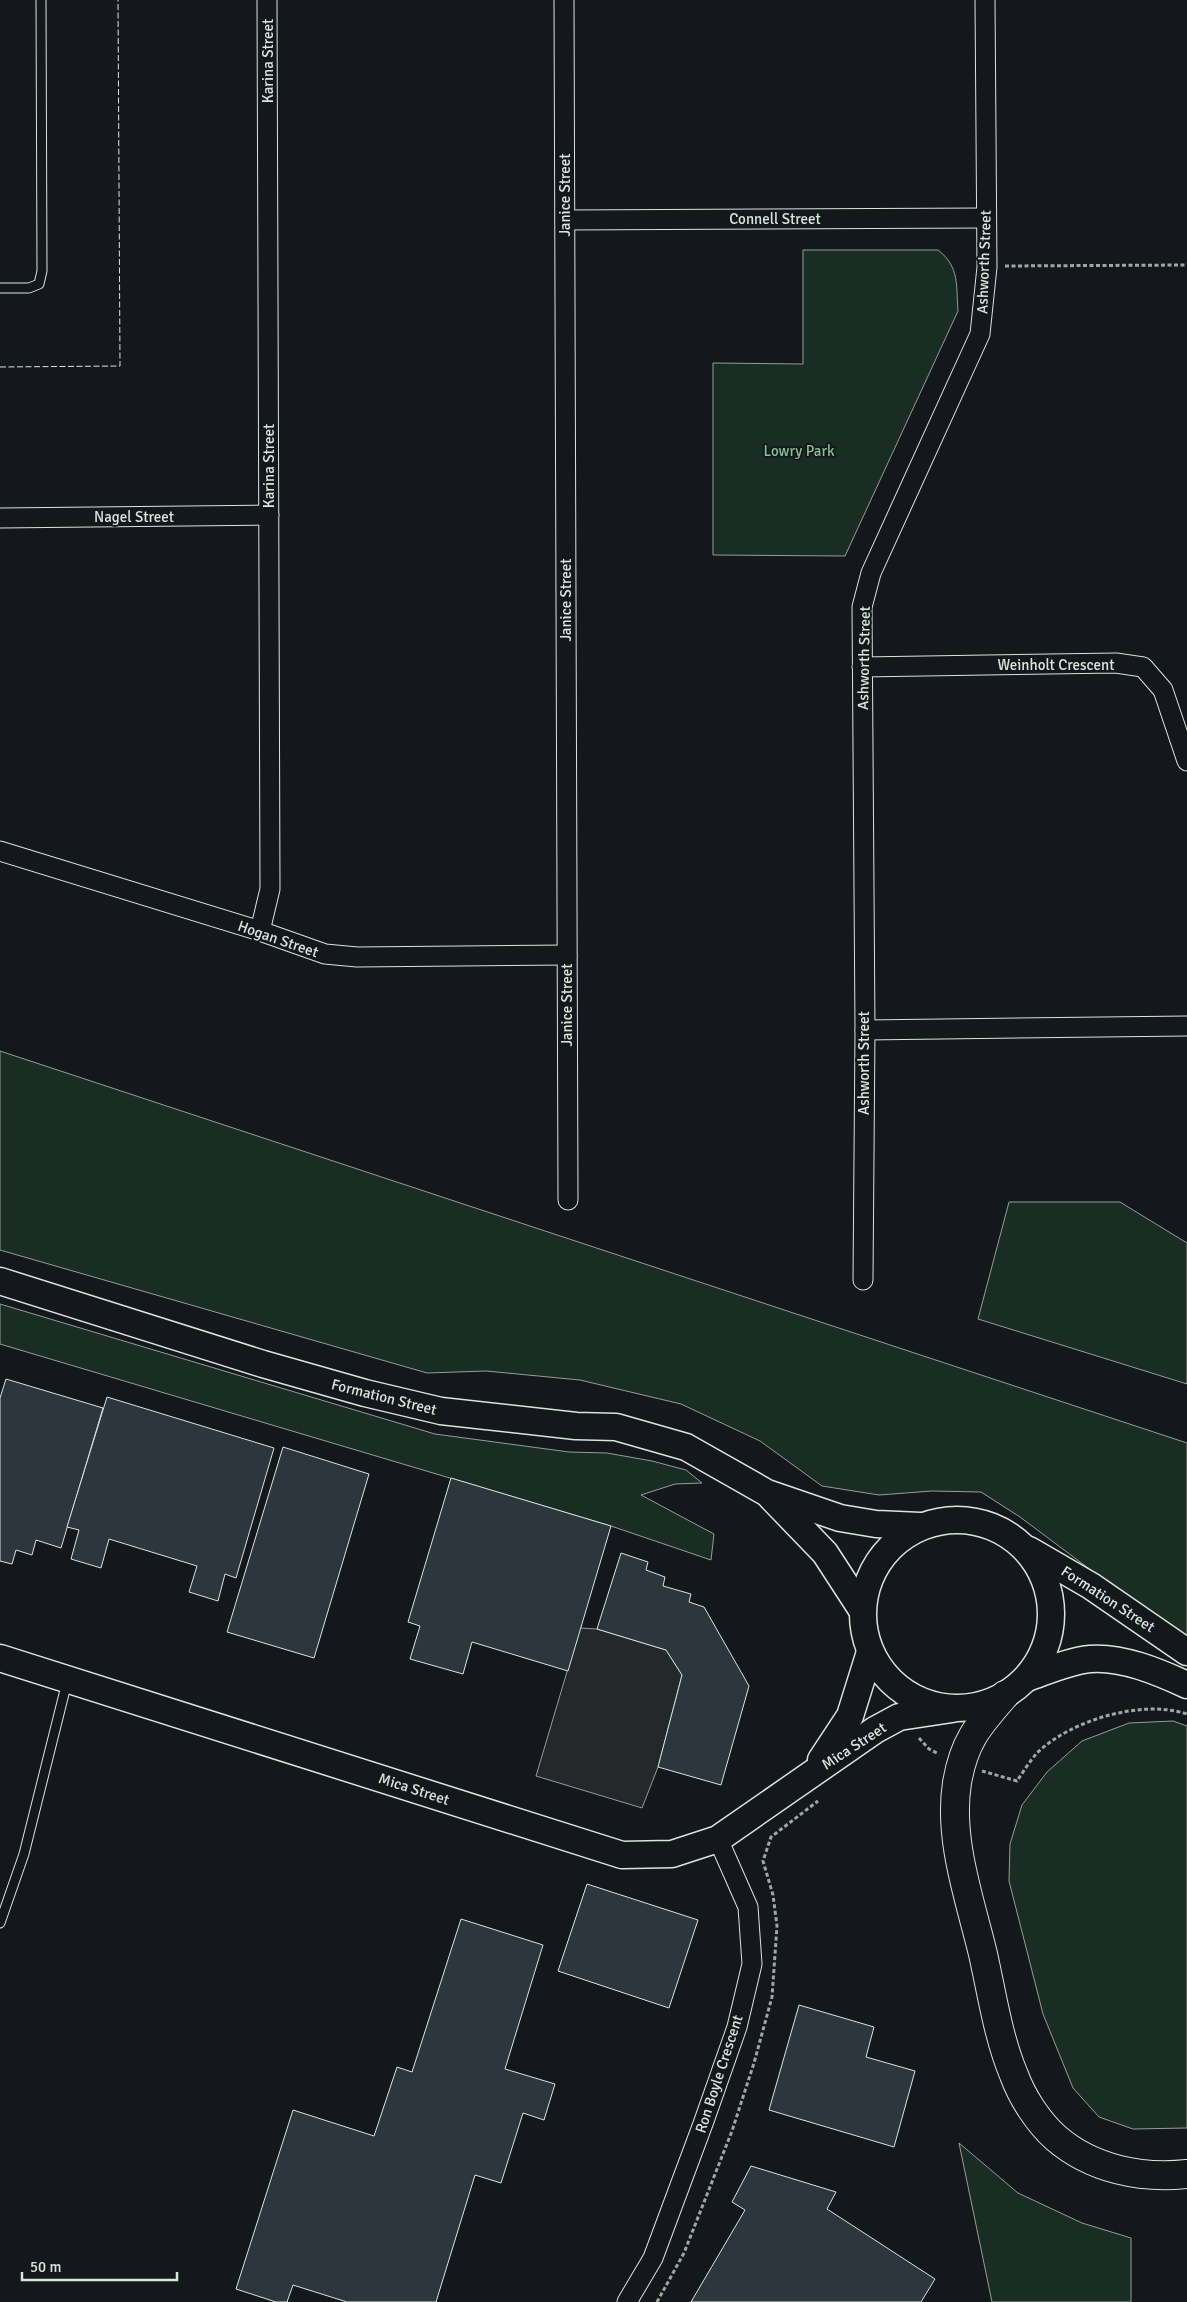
<svg xmlns="http://www.w3.org/2000/svg" width="1187" height="2302" font-family="Signika,sans-serif">
  <rect width="100%" height="100%" fill="#14181c"/>
  <g fill="#1a2d24" stroke="#939e99">
    <path d="M803 250H938C960 267 956 286 958 311L845 556 713 555V363L803 364Z"/>
    <polygon points="0,1051 1187,1443 1187,1638 1135,1603 1020,1517 981,1492 932,1491 879,1495 822,1486 760,1441 681,1404 580,1380 486,1371 427,1373 0,1250"/>
    <polygon points="1009,1202 1120,1202 1187,1243 1187,1384 978,1319"/>
    <polygon points="0,1304 435,1434 569,1452 607,1453 652,1461 686,1470 702,1483 675,1484 641,1495 714,1534 711,1560 611,1526 0,1344"/>
    <polygon points="1173,1721 1187,1726 1187,2128 1133,2129 1099,2117 1073,2088 1043,2014 1009,1881 1010,1844 1022,1805 1047,1772 1082,1741 1129,1723"/>
    <polygon points="959,2143 1018,2193 1082,2223 1131,2238 1131,2302 992,2302"/>
  </g>
  <polygon fill="#24282b" stroke="#939e99" points="580,1628 597,1629 666,1650 682,1675 658,1767 642,1808 536,1776"/>
  <g fill="#2c363c" stroke="#d8e6dc">
    <polygon points="6,1379 103,1408 61,1548 36,1540 32,1555 16,1550 12,1564 0,1561 0,1398"/>
    <polygon points="107,1397 274,1448 236,1578 225,1574 218,1601 189,1592 197,1566 109,1539 101,1568 71,1559 79,1530 67,1527"/>
    <polygon points="283,1447 369,1474 314,1658 227,1632"/>
    <polygon points="451,1478 611,1526 568,1671 472,1642 463,1674 410,1659 420,1626 408,1622"/>
    <polygon points="621,1553 648,1562 646,1570 665,1577 663,1586 691,1594 689,1602 704,1607 749,1686 721,1785 658,1767 682,1675 666,1650 597,1629"/>
    <polygon points="587,1884 698,1920 669,2008 558,1971"/>
    <polygon points="461,1919 543,1945 505,2069 555,2084 544,2120 523,2113 501,2183 475,2175 436,2302 347,2302 293,2285 287,2302 276,2302 236,2289 293,2110 374,2136 397,2067 412,2072"/>
    <polygon points="799,2005 874,2027 866,2057 915,2071 894,2147 769,2110"/>
    <polygon points="751,2166 836,2192 827,2209 935,2279 921,2302 691,2302 745,2210 732,2202"/>
  </g>
  <g fill="none" stroke-linecap="round" stroke-linejoin="round">
    <defs>
      <g id="lane">
        <polyline points="0,288 29,288 39,284 42,271 41,0"/>
        <polyline points="0,1923 24,1854 67,1682"/>
      </g>
      <g id="street">
        <polyline points="564,0 568,1200"/>
        <polyline points="565,220 986,218"/>
        <polyline points="0,518 269,515"/>
        <polyline points="862,667 1116,663 1143,667 1163,690 1187,761"/>
        <polyline points="0,851 260,931 325,954 357,957 567,955"/>
        <polyline points="260,931 270,889 267,0"/>
        <polyline points="865,1030 1187,1026"/>
        <polyline points="863,1280 865,1030 862,607 871,573 980,334 987,267 985,0"/>
        <polyline points="627,2302 653,2258 704,2121 737,2027 752,1964 748,1907 718,1839"/>
      </g>
      <g id="secondary">
        <polyline points="0,1281 263,1364 365,1393 441,1411 576,1426 616,1427 686,1447 767,1493 840,1518 876,1524 920,1526"/>
        <polyline points="771,1497 825,1553 862,1610"/>
        <circle cx="957" cy="1614" r="94"/>
        <polyline points="1029,1550 1091,1586 1187,1652"/>
        <polyline points="0,1658 622,1855 672,1854 718,1839 875,1730 899,1717 952,1709"/>
        <path d="M1027 1678C1047 1671 1069 1661 1090 1659 1121 1656 1159 1672 1187 1685"/>
        <polyline points="821,1760 850,1716 870,1652"/>
      </g>
      <path id="highway" d="M1005 1695C978 1726 964 1741 957 1783 948 1839 970 1900 983 1954 992 1994 998 2037 1014 2075 1022 2097 1038 2122 1056 2138 1092 2169 1141 2179 1187 2174"/>
    </defs>
    <use href="#lane" stroke="#d8e6dc" stroke-width="11"/>
    <use href="#street" stroke="#d8e6dc" stroke-width="21"/>
    <use href="#secondary" stroke="#d8e6dc" stroke-width="29"/>
    <use href="#highway" stroke="#d8e6dc" stroke-width="30"/>
    <g stroke="#9da8a2" stroke-width="3" stroke-dasharray="4 2.5" stroke-linecap="butt">
      <polyline points="1005,266 1187,265"/>
      <polyline points="919,1738 929,1749 939,1754"/>
      <path d="M982 1771 1017 1781C1023 1772 1030 1761 1037 1753 1071 1720 1142 1699 1187 1714"/>
      <polyline points="657,2302 684,2253 732,2131 754,2063 772,1997 777,1926 773,1895 763,1861 771,1837 818,1801"/>
    </g>
    <use href="#lane" stroke="#14181c" stroke-width="9"/>
    <use href="#street" stroke="#14181c" stroke-width="19"/>
    <use href="#secondary" stroke="#14181c" stroke-width="26"/>
    <use href="#highway" stroke="#14181c" stroke-width="28"/>
    <polyline stroke="#d8e6dc" stroke-width="1" stroke-dasharray="6 2.5" stroke-linecap="butt" points="0,367 120,366 118,0"/>
  </g>
  <g text-anchor="middle" dominant-baseline="central" stroke-width="4" stroke-linejoin="round" paint-order="stroke">
    <g font-size="15" fill="#d8e6dc" stroke="#14181c">
      <text transform="translate(268 61) rotate(-90)">Karina Street</text>
      <text transform="translate(565 195) rotate(-90)">Janice Street</text>
      <text x="775" y="219">Connell Street</text>
      <text transform="translate(984 262) rotate(-88)">Ashworth Street</text>
      <text transform="translate(269 466) rotate(-90)">Karina Street</text>
      <text x="134" y="517">Nagel Street</text>
      <text transform="translate(566 600) rotate(-90)">Janice Street</text>
      <text transform="translate(864 658) rotate(-89)">Ashworth Street</text>
      <text x="1056" y="665">Weinholt Crescent</text>
      <text transform="translate(278 939) rotate(19)">Hogan Street</text>
      <text transform="translate(567 1005) rotate(-90)">Janice Street</text>
      <text transform="translate(864 1063) rotate(-90)">Ashworth Street</text>
      <text transform="translate(384 1397) rotate(14)">Formation Street</text>
      <text transform="translate(1108 1599) rotate(33)">Formation Street</text>
      <text transform="translate(854 1746) rotate(-33)">Mica Street</text>
      <text transform="translate(414 1789) rotate(18)">Mica Street</text>
      <text transform="translate(719 2074) rotate(-72)">Ron Boyle Crescent</text>
    </g>
    <g font-size="15" fill="#8ac095" stroke="#14181c">
      <text x="799" y="451">Lowry Park</text>
    </g>
  </g>
  <path d="M22 2272v8h155v-8" fill="none" stroke="#d8e6dc" stroke-width="2.5"/>
  <text x="30" y="2272" font-size="15" fill="#d8e6dc" stroke="#14181c" stroke-width="4" paint-order="stroke">50 m</text>
</svg>
